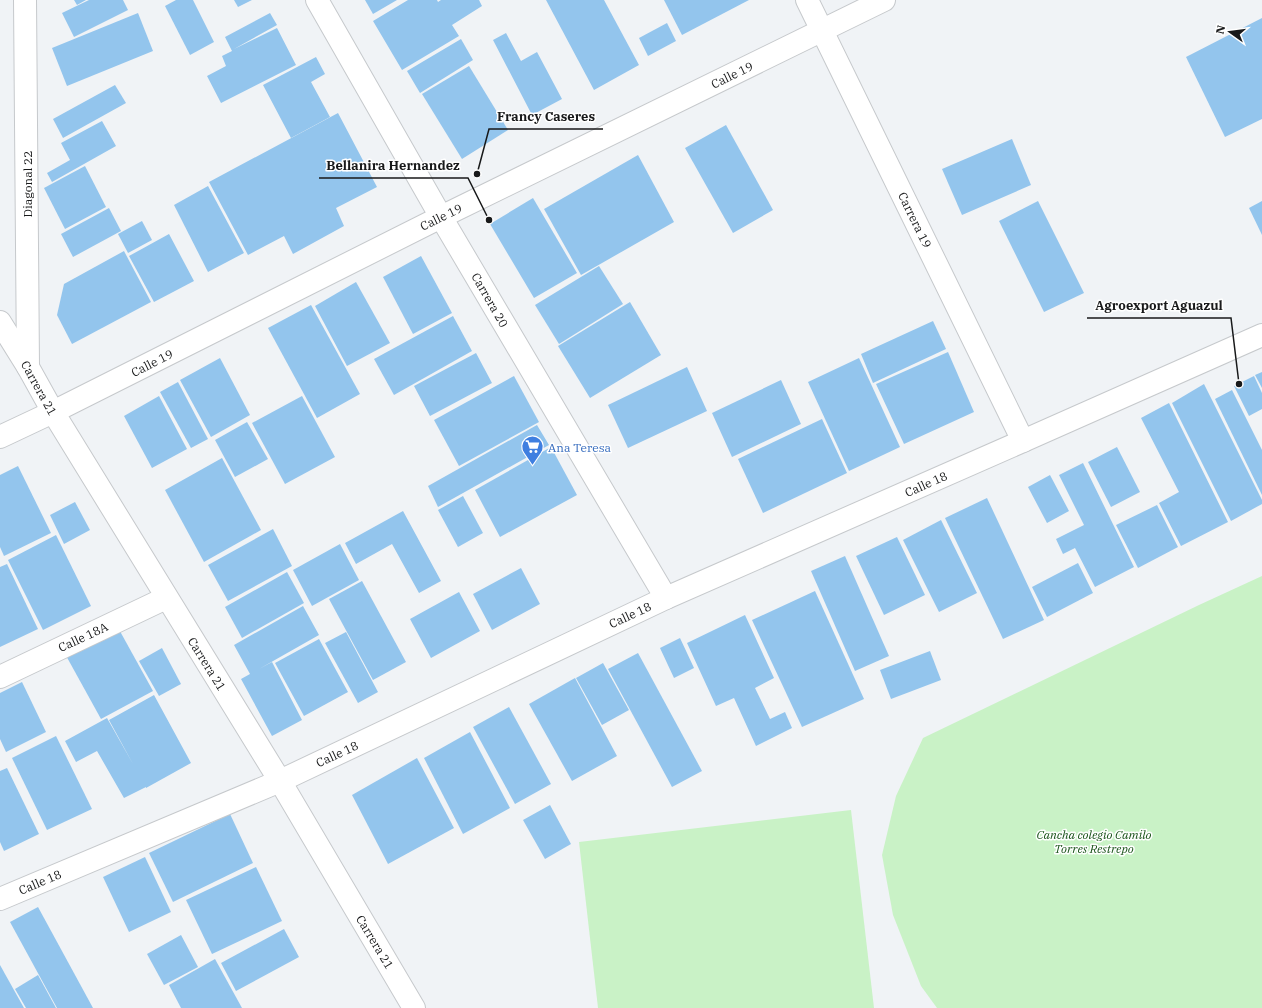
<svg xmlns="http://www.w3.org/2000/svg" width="1262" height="1008" font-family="'IBM Plex Serif',serif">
  <rect width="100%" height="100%" fill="#f0f3f6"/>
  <g fill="#c9f2c6">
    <polygon points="1262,576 1262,1008 937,1008 921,986 893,915 882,855 896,796 923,738 1199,605"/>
    <polygon points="851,810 874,1008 598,1008 579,842"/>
  </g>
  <g fill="#93c5ed">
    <polygon points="74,0 86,0 77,5"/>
    <polygon points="89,0 123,0 128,10 74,37 62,13"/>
    <polygon points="176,0 193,0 214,42 190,55 165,6"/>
    <polygon points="234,0 252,0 238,7"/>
    <polygon points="365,0 397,0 373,14"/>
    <polygon points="408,0 437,0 438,2 441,0 479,0 482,6 452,25 459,36 402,70 373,21"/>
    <polygon points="546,0 604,0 639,65 594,90"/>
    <polygon points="664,0 749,0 682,35"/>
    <polygon points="138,13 153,51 67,86 52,48"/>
    <polygon points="270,13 277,25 234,49 277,28 296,65 221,103 207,76 226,66 222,56 232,51 225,37"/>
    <polygon points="1262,18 1262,119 1225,137 1186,57"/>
    <polygon points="667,23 676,41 648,56 639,38"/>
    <polygon points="506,33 521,61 537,52 562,99 532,115 493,40"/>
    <polygon points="461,39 473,60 420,93 407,71"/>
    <polygon points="316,57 325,74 311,82 330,117 291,138 263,85"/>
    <polygon points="469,66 508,130 462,159 422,94"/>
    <polygon points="115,85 126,103 63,138 53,119"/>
    <polygon points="338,113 377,187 336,208 344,226 293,254 284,236 248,255 209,182"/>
    <polygon points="102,121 116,146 52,182 47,173 70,160 61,143"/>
    <polygon points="726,125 773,210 733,233 685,148"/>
    <polygon points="1012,139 1031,185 962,215 942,169"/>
    <polygon points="638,155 674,222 581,275 544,209"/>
    <polygon points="85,166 106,207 65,229 44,188"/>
    <polygon points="208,186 244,253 208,272 174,205"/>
    <polygon points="533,198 577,273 534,298 490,224"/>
    <polygon points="1038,201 1084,293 1044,312 999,221"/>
    <polygon points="1262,201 1262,235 1249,208"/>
    <polygon points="109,208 121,231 73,257 61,234"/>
    <polygon points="142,221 152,240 128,253 118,234"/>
    <polygon points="169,234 194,281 154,302 129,256"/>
    <polygon points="124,251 151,302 72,344 57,315 64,284"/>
    <polygon points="421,256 452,313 413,334 383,277"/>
    <polygon points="599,266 623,304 559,344 535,305"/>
    <polygon points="356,282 390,343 347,366 315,306"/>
    <polygon points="630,302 661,355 590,398 558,346"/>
    <polygon points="311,305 360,394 317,418 268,328"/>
    <polygon points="453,316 472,351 394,395 374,359"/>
    <polygon points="933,321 946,349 873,383 861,354"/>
    <polygon points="948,352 974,412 904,444 876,384"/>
    <polygon points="476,353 492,383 430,416 414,386"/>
    <polygon points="220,358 250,415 211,437 180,380"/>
    <polygon points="859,358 900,447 849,471 808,382"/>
    <polygon points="687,367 707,411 628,448 608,405"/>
    <polygon points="1262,372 1262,388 1255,375"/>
    <polygon points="514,376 539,422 459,466 434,420"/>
    <polygon points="1254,376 1262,393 1262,409 1249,416 1234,386"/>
    <polygon points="781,380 801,424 732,457 712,413"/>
    <polygon points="178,382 208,439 191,448 160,392"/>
    <polygon points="1204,384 1262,500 1262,504 1231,521 1172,403"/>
    <polygon points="1232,390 1262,450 1262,495 1215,399"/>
    <polygon points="159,396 187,449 152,468 124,416"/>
    <polygon points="302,396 335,457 285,484 252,423"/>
    <polygon points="1169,403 1228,522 1181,546 1159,503 1179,492 1141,418"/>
    <polygon points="822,419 847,473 763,513 738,459"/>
    <polygon points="247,422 268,459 235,477 215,440"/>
    <polygon points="537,425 549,445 438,507 428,486"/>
    <polygon points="551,447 577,495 500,537 475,490"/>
    <polygon points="1117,447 1140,492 1111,507 1088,462"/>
    <polygon points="222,458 261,530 204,562 165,490"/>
    <polygon points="1083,463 1134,567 1095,587 1075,548 1063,554 1056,539 1084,525 1059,475"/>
    <polygon points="18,466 51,533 4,556 0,547 0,475"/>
    <polygon points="1050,475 1069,511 1047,523 1028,487"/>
    <polygon points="463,496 483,533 458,547 438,510"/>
    <polygon points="987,498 1044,620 1003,639 945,518"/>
    <polygon points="75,502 90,530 64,544 50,515"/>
    <polygon points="1157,505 1178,547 1138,568 1116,525"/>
    <polygon points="403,511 441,581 419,593 392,544 356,564 345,543"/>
    <polygon points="941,520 977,593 939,612 903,540"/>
    <polygon points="273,529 292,566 228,601 208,565"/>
    <polygon points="56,535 91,606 43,630 8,560"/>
    <polygon points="897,537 925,595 884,615 856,556"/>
    <polygon points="340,544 359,580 312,606 293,570"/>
    <polygon points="845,556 889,656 855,671 811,571"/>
    <polygon points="1078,563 1093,593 1047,617 1032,587"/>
    <polygon points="7,564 38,629 0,647 0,567"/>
    <polygon points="521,568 540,604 492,630 473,594"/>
    <polygon points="287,572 304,603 242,638 225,607"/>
    <polygon points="362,581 406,662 373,680 329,599"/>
    <polygon points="815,591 864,699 802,727 752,620"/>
    <polygon points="459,592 480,631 431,658 410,619"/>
    <polygon points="303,606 319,635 259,669 272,662 302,720 272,736 241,679 250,674 234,645"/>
    <polygon points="745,615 774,678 755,688 770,719 785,712 792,728 756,746 734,698 716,706 687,643"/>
    <polygon points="116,624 153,691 101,719 64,652"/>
    <polygon points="346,632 378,692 358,703 325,643"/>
    <polygon points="680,638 694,668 674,678 660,648"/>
    <polygon points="319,639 348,692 304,716 275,663"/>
    <polygon points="162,648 181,684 159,696 139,661"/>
    <polygon points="930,651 941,680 891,699 880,670"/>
    <polygon points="638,653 702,771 672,787 608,669"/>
    <polygon points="603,663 629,710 602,725 576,678"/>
    <polygon points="575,678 617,756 572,781 529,704"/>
    <polygon points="22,682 46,732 6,752 0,739 0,693"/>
    <polygon points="154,695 191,763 146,788 146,787 124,798 97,751 76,762 65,741 107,718 133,764 109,720"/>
    <polygon points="509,707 551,784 515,804 473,727"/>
    <polygon points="470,732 510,808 463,834 424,758"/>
    <polygon points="56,736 92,809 47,830 12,758"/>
    <polygon points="417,758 454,828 388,864 352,795"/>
    <polygon points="7,768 39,834 4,851 0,842 0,771"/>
    <polygon points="550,805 571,844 545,859 523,820"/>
    <polygon points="230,814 253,863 173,902 149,853"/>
    <polygon points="145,857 171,912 129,932 103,877"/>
    <polygon points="256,867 282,921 212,954 186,900"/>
    <polygon points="38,907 93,1008 57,1008 10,922"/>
    <polygon points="284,929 299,957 236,991 221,963"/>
    <polygon points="181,935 198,967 164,985 147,954"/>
    <polygon points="215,959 242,1008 181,1008 169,985"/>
    <polygon points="0,965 24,1008 0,1008"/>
    <polygon points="38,975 56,1008 26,1008 15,989"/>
  </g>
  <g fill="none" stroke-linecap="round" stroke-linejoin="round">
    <defs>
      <g id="minor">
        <polyline points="25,0 28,367"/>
        <polyline points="317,0 441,217 666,598"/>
        <polyline points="807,0 1023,441"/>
        <polyline points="0,322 28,367 53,412 280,781 414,1008"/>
        <polyline points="0,437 53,412 441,217 884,0"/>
        <polyline points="0,677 166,598"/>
        <polyline points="0,899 280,781 666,598 1023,441 1262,335"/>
      </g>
    </defs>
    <use href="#minor" stroke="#c6c9cc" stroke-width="24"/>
    <use href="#minor" stroke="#fff" stroke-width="22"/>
  </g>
  <defs>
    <symbol id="supermarket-pin" viewBox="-11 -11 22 30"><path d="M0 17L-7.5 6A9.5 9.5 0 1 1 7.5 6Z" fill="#3f7fe0" stroke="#fff"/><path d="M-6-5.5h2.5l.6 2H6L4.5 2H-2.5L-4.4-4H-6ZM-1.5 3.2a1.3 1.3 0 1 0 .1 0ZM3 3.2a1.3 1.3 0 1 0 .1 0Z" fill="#fff"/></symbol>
  </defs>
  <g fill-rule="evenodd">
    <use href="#supermarket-pin" x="520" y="434" width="25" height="34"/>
  </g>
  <g text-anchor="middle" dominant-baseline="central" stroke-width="3" stroke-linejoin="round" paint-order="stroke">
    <g font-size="12" fill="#18191a" stroke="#fff">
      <text transform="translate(732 75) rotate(-26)">Calle 19</text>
      <text transform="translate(27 184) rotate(-90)">Diagonal 22</text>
      <text transform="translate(441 217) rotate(-26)">Calle 19</text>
      <text transform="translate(915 220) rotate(64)">Carrera 19</text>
      <text transform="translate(490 300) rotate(60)">Carrera 20</text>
      <text transform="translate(152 363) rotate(-27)">Calle 19</text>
      <text transform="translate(39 388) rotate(61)">Carrera 21</text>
      <text transform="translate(926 484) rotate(-24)">Calle 18</text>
      <text transform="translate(630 615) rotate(-25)">Calle 18</text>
      <text transform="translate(83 637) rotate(-25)">Calle 18A</text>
      <text transform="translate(207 664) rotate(58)">Carrera 21</text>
      <text transform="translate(337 754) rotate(-25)">Calle 18</text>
      <text transform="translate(40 882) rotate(-23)">Calle 18</text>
      <text transform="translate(375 942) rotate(59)">Carrera 21</text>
    </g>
    <g font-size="12" fill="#366cbe" stroke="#fff" text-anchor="start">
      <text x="548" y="447">Ana Teresa</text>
    </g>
    <g font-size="12" font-style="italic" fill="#185218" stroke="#fff">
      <text x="1094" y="834">Cancha colegio Camilo<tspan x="1094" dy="14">Torres Restrepo</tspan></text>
    </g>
  </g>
  <path fill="none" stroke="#18191a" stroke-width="1.5" d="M477 174L489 129H603M489 220L468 178H319M1239 384L1231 318H1087"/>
  <g fill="#18191a" stroke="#fff" stroke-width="1.5">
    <circle cx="477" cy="174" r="4"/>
    <circle cx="489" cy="220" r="4"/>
    <circle cx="1239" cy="384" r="4"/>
  </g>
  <g font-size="13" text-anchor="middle" font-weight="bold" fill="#18191a" stroke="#fff" stroke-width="3" stroke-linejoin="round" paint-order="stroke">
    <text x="546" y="121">Francy Caseres</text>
    <text x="393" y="170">Bellanira Hernandez</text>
    <text x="1159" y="310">Agroexport Aguazul</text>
  </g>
  <g transform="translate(1230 32) rotate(284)" stroke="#ffffff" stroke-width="3" paint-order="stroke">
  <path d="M0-3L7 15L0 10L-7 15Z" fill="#18191a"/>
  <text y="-6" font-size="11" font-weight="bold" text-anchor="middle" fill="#18191a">N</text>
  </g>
</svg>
